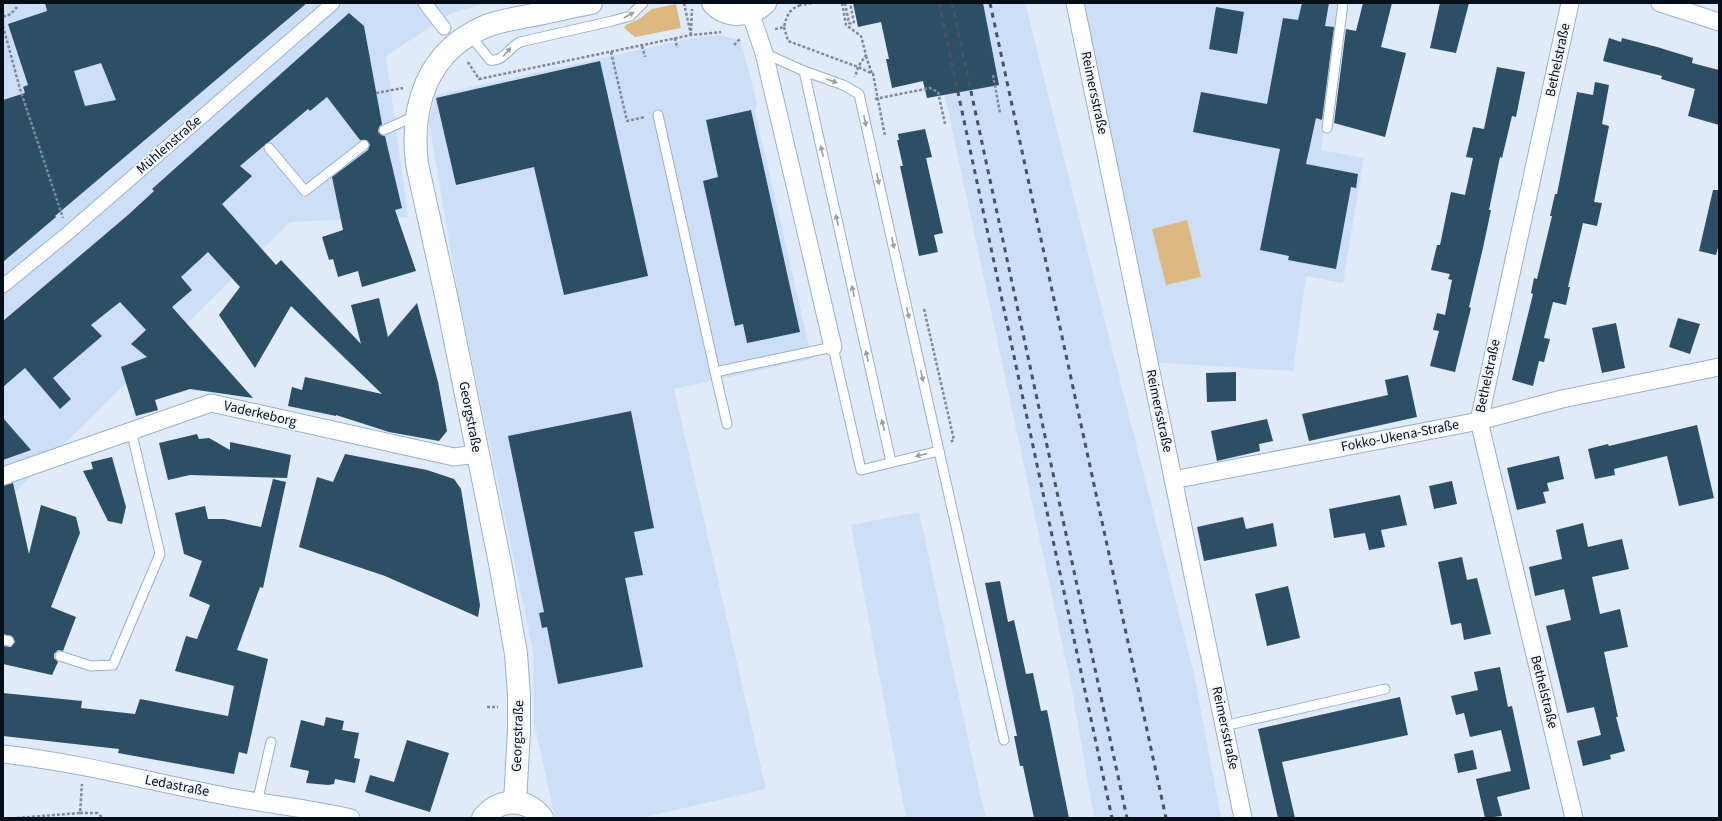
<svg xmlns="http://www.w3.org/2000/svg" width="1722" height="821" font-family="'Source Sans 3',sans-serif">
  <rect width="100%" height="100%" fill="#e0eaf8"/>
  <g fill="#cddff7">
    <polygon points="3,3 486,3 452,13 386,56 408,217 290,222 3,504"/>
    <polygon points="925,3 1025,3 1194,674 1221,818 1094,818 1072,690"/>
    <polygon points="1075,3 1344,3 1321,150 1364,158 1343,283 1306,276 1293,371 1149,362"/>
    <polygon points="720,35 739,40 743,49 757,103 755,111 812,359 674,389 766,789 641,818 555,818 534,722 533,651 459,299 429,122 435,95 693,38"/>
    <polygon points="919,512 977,780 986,818 906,818 851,525"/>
  </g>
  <g fill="#ddb981">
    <polygon points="676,4 681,28 635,37 624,28 626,25 639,19 652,9"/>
    <polygon points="1187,220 1201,277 1166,285 1152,229"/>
  </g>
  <g fill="#2c4f65" fill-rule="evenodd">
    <path d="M45 3H307L55 216 56 217 3 262V100L25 93 23 87 28 85 8 24 47 11ZM101 63 116 100 85 106 74 71Z"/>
    <polygon points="853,3 983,3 999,85 927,98 923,81 892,88 886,59 889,59 881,22 858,27"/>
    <polygon points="1302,3 1329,3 1325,26 1334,27 1322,120 1316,118 1306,164 1358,174 1356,188 1351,187 1336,269 1288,260 1289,256 1260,250 1280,149 1193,132 1201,92 1267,104 1283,18 1298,20"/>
    <polygon points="1363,3 1392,3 1381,47 1406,53 1385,137 1334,123 1346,29 1356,31"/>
    <polygon points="1440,3 1469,3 1456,53 1430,48"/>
    <polygon points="1216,7 1244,12 1237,54 1209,49"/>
    <polygon points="349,13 364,26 382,124 379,127 378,132 381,135 385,136 402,208 395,210 416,271 362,287 358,271 338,277 333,259 329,260 322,237 343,230 332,177 368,150 370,145 367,140 360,140 327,97 310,111 308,109 240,166 252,176 222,204 276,265 281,260 361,344 351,305 379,298 388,337 417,303 438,382 447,431 439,441 389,432 336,415 336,416 288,406 292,387 302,390 305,377 382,394 291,306 255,368 219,315 240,287 208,252 181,277 192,290 172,307 253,398 190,389 155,400 158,410 136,416 121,367 147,357 131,344 146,330 120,302 91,325 102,336 53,378 71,399 60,409 25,368 3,387 3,321 128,215 154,191 152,189"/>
    <polygon points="1609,38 1621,42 1622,38 1657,47 1693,58 1692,63 1719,70 1719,125 1688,116 1695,89 1661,79 1662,76 1603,61"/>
    <polygon points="600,61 648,276 564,295 534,167 456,185 436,98"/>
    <polygon points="1497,67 1525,72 1516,117 1512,116 1502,158 1500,157 1489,210 1491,210 1483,248 1469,307 1471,308 1455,372 1430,366 1439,331 1433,330 1437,313 1445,315 1452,280 1448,279 1450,274 1431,270 1437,245 1440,245 1451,192 1465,195 1473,158 1466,157 1473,127 1484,129"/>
    <polygon points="1595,82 1609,85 1602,124 1609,126 1594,202 1602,203 1597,226 1583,223 1568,287 1570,287 1566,305 1553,302 1544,338 1550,339 1544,362 1539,361 1533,386 1512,380 1533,294 1531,293 1534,278 1537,279 1552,216 1550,216 1555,194 1557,194 1577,92 1593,95"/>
    <polygon points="751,110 800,332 747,343 743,324 735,326 703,181 718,177 706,120"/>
    <polygon points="925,129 932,157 926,158 943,233 934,235 938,252 919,256 900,166 903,166 897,140 899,140 898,134"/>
    <polygon points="1713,190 1719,190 1719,244 1716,255 1699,251"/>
    <polygon points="1678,318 1700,324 1690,354 1669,347"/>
    <polygon points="1616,323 1625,368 1602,373 1592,328"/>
    <polygon points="1236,372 1236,401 1207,402 1206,373"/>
    <polygon points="1408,375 1417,417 1309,441 1302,414 1388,395 1385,380"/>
    <polygon points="631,411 654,528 634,532 643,575 625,578 643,667 558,684 547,627 542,628 539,613 544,612 508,436"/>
    <polygon points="3,418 31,450 3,460"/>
    <polygon points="1267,419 1273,441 1259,444 1260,451 1217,461 1211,431"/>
    <polygon points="1697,425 1714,498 1679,506 1667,456 1614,469 1615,475 1595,479 1588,449 1608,444 1609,446"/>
    <polygon points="197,434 199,439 209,438 230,450 230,442 291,455 287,478 190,475 168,480 159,443"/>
    <polygon points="345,454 427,470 454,479 461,489 463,501 480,605 478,617 385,576 299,547 317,477 333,482"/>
    <polygon points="1559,456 1564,479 1547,483 1549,491 1543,492 1546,503 1517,510 1507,468"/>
    <polygon points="112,457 126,507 122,524 108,521 83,471 93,469 91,462"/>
    <polygon points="273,479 286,482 263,588 260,587 237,650 268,659 247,754 239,752 234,774 118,753 119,749 3,736 3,693 82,701 81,708 135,714 140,699 228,716 234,686 175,671 186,636 197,639 210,605 189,596 202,561 184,554 175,513 205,506 208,519 224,519 261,527"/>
    <polygon points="1452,481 1457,504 1434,509 1429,486"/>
    <polygon points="13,483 29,554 41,505 76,517 80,533 51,607 76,617 63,651 58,650 54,654 54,658 58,662 52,675 3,664 3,646 11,647 15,642 12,636 3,634 3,486"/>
    <polygon points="1400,495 1407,525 1381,530 1385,547 1369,550 1365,533 1334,538 1329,509"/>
    <polygon points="1243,517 1246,529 1273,523 1277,546 1204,561 1197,527"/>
    <polygon points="1583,523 1588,547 1622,539 1629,569 1592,577 1600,614 1620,609 1628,647 1604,652 1618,717 1616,717 1625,751 1610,755 1611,759 1583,766 1577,741 1601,735 1594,707 1567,713 1546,626 1571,620 1564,589 1535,596 1529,567 1562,559 1556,530"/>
    <polygon points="1462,557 1467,580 1477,578 1491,634 1464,640 1461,623 1451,625 1438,562"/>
    <polygon points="1000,581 1008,622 1014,620 1026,674 1033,673 1041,711 1047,710 1069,818 1034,818 1023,766 1020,766 1014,736 1017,736 985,583"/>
    <polygon points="1288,586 1300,638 1267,646 1255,594"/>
    <polygon points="1500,667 1508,707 1512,706 1530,789 1497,797 1502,816 1485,818 1476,779 1511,771 1501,730 1470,737 1464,713 1456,715 1451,696 1478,690 1474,672"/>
    <polygon points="1400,697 1408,735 1282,762 1295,818 1278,818 1258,729"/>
    <polygon points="326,717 344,721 342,730 359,733 354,758 360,759 355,783 335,779 334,784 328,785 306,783 309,771 290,767 301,720 324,726"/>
    <polygon points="407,740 449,753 430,812 365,792 370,775 394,782"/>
    <polygon points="1473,750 1477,769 1458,773 1454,754"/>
  </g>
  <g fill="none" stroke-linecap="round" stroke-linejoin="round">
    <defs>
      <g id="service">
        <path d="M470 35 490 60C504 62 508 48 520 42L612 21 630 16 643 3"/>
        <polyline points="804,71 891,462"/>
        <polyline points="658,115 715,372 833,347 861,470 939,451 859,94 843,85 804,71 764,53"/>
        <polyline points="1327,128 1343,3"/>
        <polyline points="384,130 415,116"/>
        <polyline points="269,148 305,191 364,145"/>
        <polyline points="715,372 727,424"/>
        <polyline points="939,451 1004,740"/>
        <polyline points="3,640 9,641"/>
        <polyline points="60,656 91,666 113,665 160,554 131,430"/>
        <polyline points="1224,726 1385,689"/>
        <polyline points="257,803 271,742"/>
      </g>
      <g id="pedestrian">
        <polyline points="425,3 444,28"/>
        <polyline points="3,286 68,233 333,3"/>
      </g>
      <g id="minor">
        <polyline points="1075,3 1243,818"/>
        <polyline points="1570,3 1479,421 1574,818"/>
        <polyline points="1660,3 1719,22"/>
        <polyline points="750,12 764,53 833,347"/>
        <polyline points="3,476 211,403 454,457 477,454"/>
        <polyline points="1173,480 1479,421 1562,399 1719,367"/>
        <path d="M3 754C74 762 149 781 220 795 263 804 308 808 351 818"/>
      </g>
      <g id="secondary">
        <path d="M713 3C727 18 750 17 765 3"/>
        <path d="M515 802 519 731V695L516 654 501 568 447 300 417 164C410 106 427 52 484 27 498 21 513 19 528 16 549 12 570 7 591 3"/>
        <path d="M483 818C499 798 527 797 542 818"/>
      </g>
    </defs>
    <use href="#service" stroke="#99b0d1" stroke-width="11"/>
    <use href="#pedestrian" stroke="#99b0d1" stroke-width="15"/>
    <use href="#minor" stroke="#99b0d1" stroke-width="19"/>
    <use href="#secondary" stroke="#99b0d1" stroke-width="24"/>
    <g stroke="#808996" stroke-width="2.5" stroke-dasharray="3 2" stroke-linecap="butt">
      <polyline points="684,3 691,35"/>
      <polyline points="800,3 801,5 812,3"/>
      <polyline points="842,3 846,25 861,36 866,55 858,67 855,77"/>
      <polyline points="845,3 849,23 852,24 854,22 850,3"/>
      <polyline points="3,17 11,14 17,7"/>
      <polyline points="3,26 20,89 63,218"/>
      <polyline points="784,27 788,41 858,67 873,74 885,136"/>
      <path d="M775 29 784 27C787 15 789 9 801 5"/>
      <polyline points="691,31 692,9"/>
      <polyline points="675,38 677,48"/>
      <polyline points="734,45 740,39"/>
      <polyline points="642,46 645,57"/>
      <polyline points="611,52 627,121 645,117"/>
      <polyline points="866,56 872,74"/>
      <polyline points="468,62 479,79 691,35 721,32"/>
      <polyline points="993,75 1000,113"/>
      <polyline points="376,93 403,88"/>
      <polyline points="875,99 930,88 938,92 945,124"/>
      <polyline points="924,309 954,440 950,442"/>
      <polyline points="487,707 498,707"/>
      <polyline points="80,813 97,813 103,818"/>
      <polyline points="17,818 80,813 82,784"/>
    </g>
    <use href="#service" stroke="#fff" stroke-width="9"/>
    <use href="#pedestrian" stroke="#fff" stroke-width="13"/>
    <use href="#minor" stroke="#fff" stroke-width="17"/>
    <use href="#secondary" stroke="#fff" stroke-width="22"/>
    <g stroke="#49525e" stroke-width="3" stroke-dasharray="5 5" stroke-linecap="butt">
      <polyline points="939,3 1112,818"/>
      <polyline points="952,3 1127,818"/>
      <polyline points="990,3 1166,818"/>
    </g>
  </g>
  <defs><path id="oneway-solid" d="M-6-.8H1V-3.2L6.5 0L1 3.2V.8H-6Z"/></defs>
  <g fill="#9b9fa3">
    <use href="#oneway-solid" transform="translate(629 15) rotate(-30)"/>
    <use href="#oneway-solid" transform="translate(507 52) rotate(-50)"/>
    <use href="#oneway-solid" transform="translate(832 81) rotate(20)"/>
    <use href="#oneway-solid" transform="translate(865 121) rotate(78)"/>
    <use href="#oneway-solid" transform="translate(822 151) rotate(-103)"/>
    <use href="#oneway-solid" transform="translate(878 179) rotate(77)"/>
    <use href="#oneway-solid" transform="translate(837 220) rotate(-103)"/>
    <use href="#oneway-solid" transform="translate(893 243) rotate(77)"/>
    <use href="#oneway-solid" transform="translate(853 291) rotate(-102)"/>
    <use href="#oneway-solid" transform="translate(908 313) rotate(77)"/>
    <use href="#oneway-solid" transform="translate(867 356) rotate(-103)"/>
    <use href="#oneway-solid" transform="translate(922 376) rotate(77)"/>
    <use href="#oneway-solid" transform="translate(883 425) rotate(-103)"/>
    <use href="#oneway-solid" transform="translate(921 455) rotate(167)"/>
  </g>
  <g text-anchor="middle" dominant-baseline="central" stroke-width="4" stroke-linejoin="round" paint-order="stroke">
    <g font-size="14" fill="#060e19" stroke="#f2f7fe">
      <text transform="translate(1558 60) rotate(-78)">Bethelstraße</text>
      <text transform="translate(1094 93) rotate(78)">Reimersstraße</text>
      <text transform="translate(169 145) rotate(-41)">Mühlenstraße</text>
      <text transform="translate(1488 376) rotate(-78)">Bethelstraße</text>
      <text transform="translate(1159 411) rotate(78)">Reimersstraße</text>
      <text transform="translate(260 414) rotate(13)">Vaderkeborg</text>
      <text transform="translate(470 417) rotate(79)">Georgstraße</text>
      <text transform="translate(1400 436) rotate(-11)">Fokko-Ukena-Straße</text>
      <text transform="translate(1544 692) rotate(76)">Bethelstraße</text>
      <text transform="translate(1225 728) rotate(78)">Reimersstraße</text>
      <text transform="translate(518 736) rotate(-88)">Georgstraße</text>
      <text transform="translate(177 786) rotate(11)">Ledastraße</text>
    </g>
  </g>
  <rect width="1722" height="821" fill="none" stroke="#060e19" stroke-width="8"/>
</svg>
